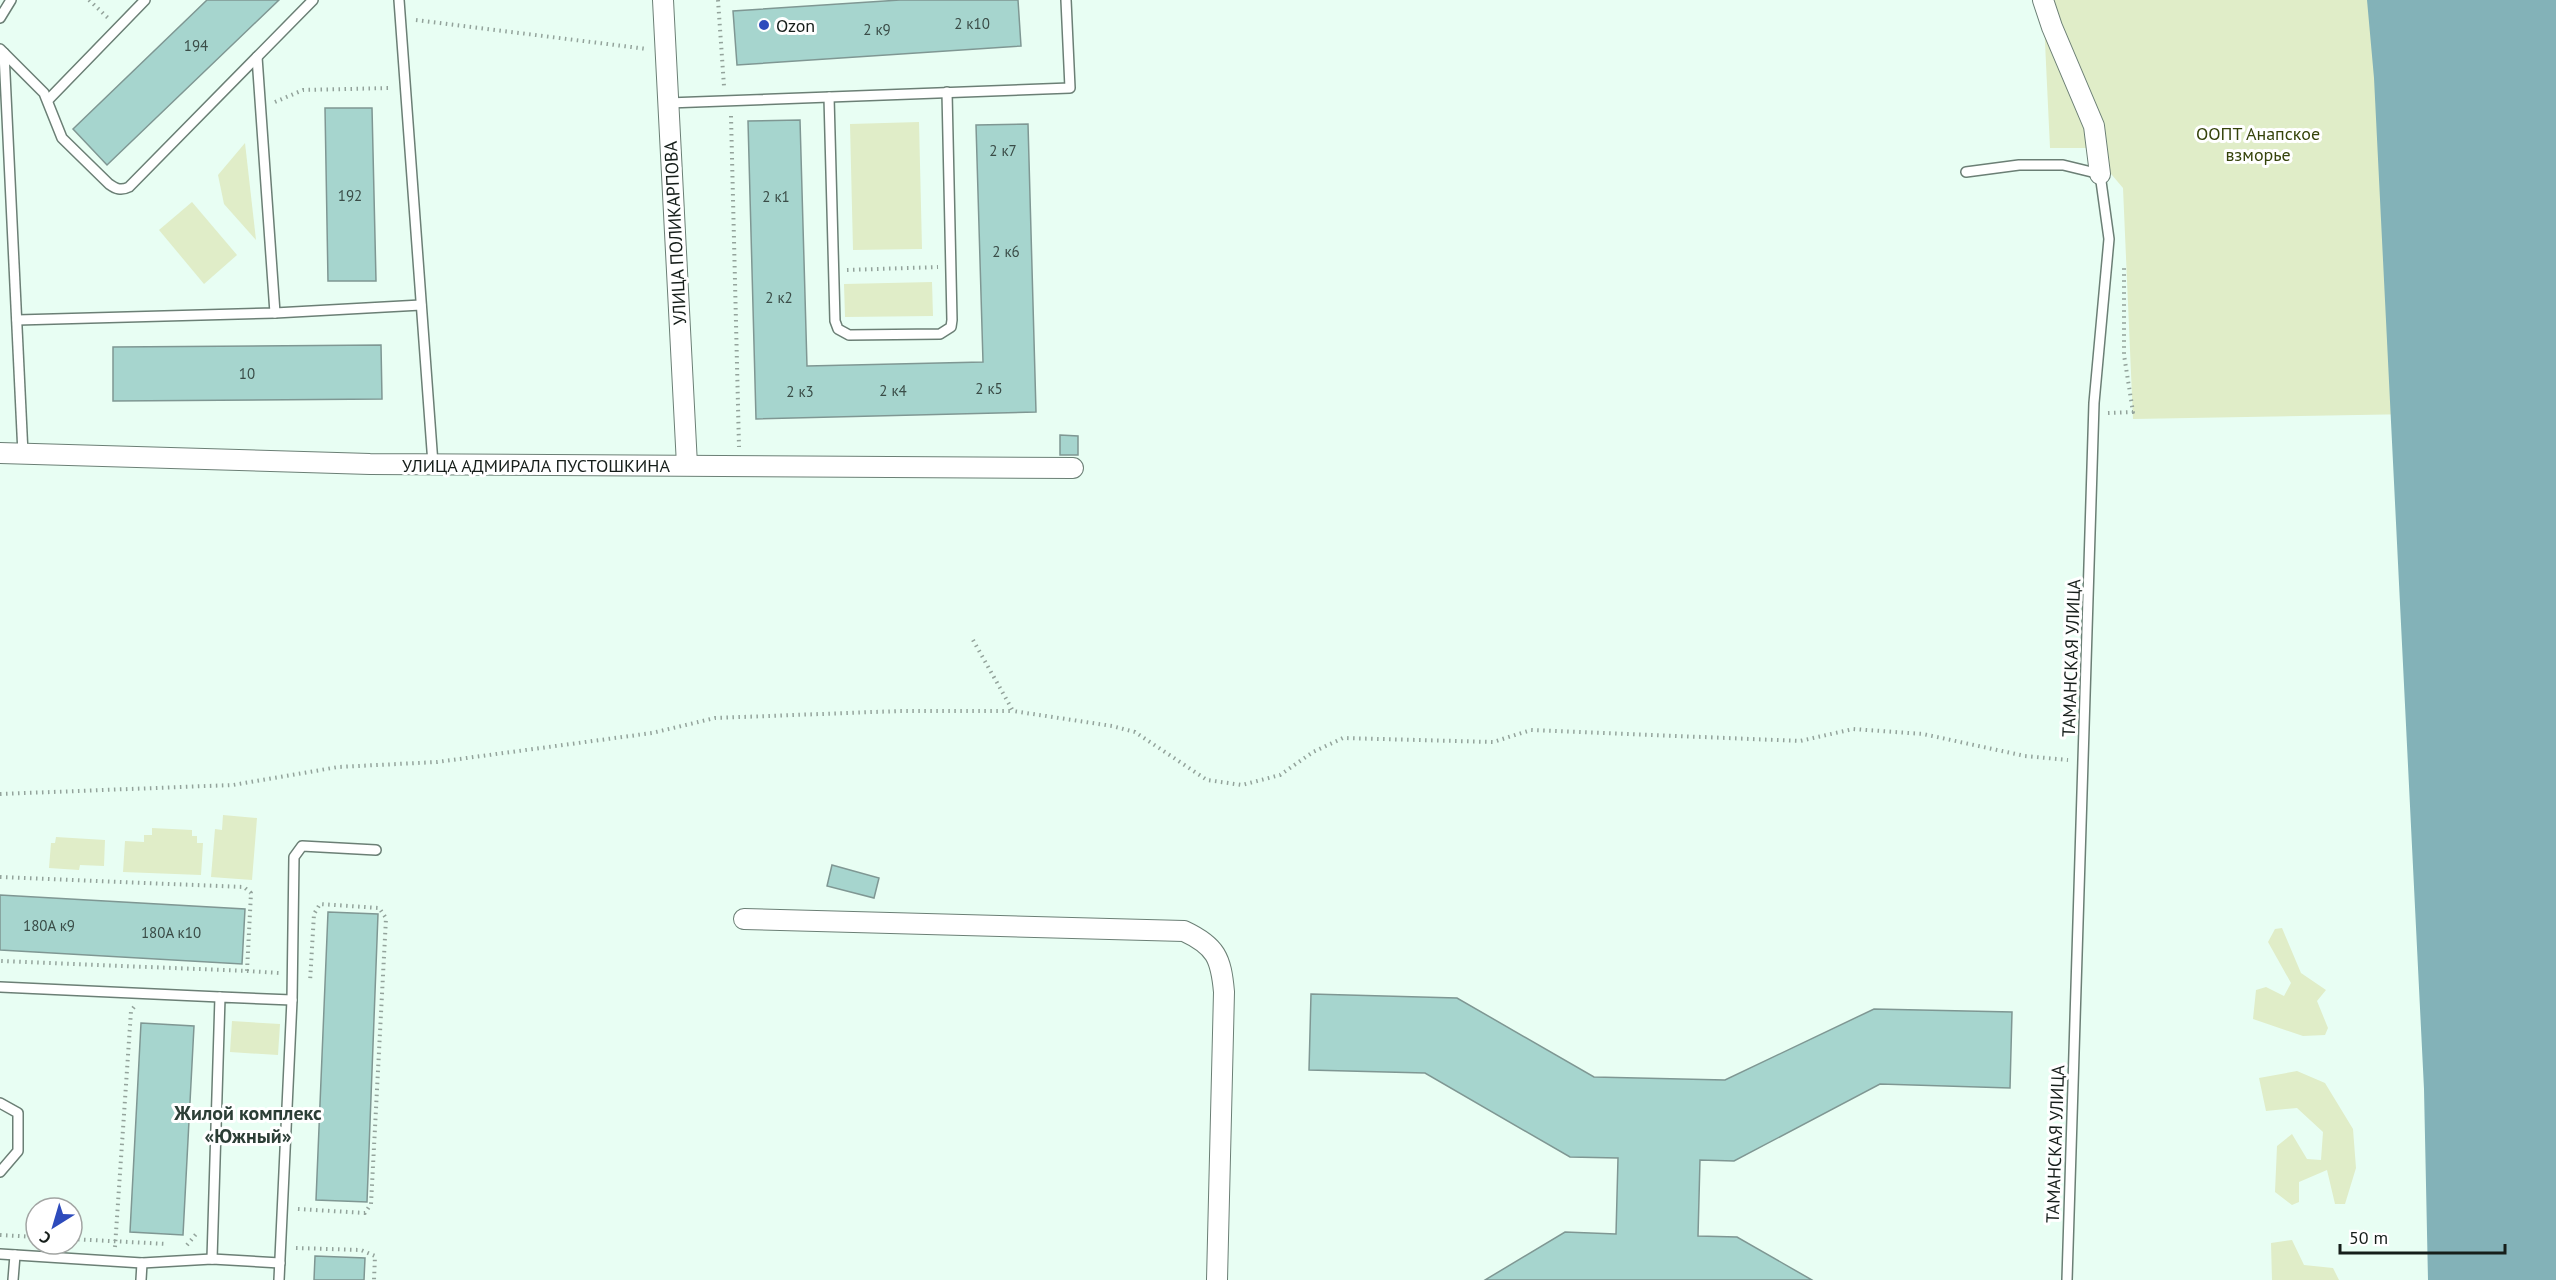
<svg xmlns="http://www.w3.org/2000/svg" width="2556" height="1280" font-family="'PT Sans',sans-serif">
  <rect width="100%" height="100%" fill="#e8fef3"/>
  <g fill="#e0edc8">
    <polygon points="2043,0 2393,0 2415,414 2133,419 2123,188 2089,148 2050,148"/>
    <polygon points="919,122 922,249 853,250 850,124"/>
    <polygon points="245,143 256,240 224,204 218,175"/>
    <polygon points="192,202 237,255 204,284 159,230"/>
    <polygon points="932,282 933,316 845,317 844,284"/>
    <polygon points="223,815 257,818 252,880 211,877 215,829 222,830"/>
    <polygon points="152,828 192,830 192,836 197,836 197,843 203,843 201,875 123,872 125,841 144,842 144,835 152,835"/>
    <polygon points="56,837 105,840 104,866 80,865 79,870 49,868 51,843 55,843"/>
    <polygon points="2282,928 2301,973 2326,990 2317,1001 2328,1028 2325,1035 2303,1036 2253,1019 2256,990 2266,987 2284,996 2291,983 2268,942 2275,929"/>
    <polygon points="232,1021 280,1024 278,1055 230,1052"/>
    <polygon points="2297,1071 2325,1083 2353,1129 2356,1168 2345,1204 2335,1204 2327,1170 2299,1182 2299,1202 2292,1205 2275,1192 2277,1146 2292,1134 2307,1159 2321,1160 2323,1132 2297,1108 2266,1111 2259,1078"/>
    <polygon points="2292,1240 2304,1265 2333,1268 2339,1280 2272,1280 2271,1243"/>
  </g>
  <polygon fill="#83b2b8" points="2367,0 2556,0 2556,1280 2428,1280 2424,1089 2374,78"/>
  <g fill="#a6d5ce" stroke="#7f9793" stroke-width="1.5">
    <polygon points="207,0 279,0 107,165 73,129"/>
    <polygon points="900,0 1018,0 1021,46 737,65 733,11"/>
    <polygon points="325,108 372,108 376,281 328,281"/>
    <polygon points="800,120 807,366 983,362 976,125 1028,124 1036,412 756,419 748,121"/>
    <polygon points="381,345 382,399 113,401 113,347"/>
    <polygon points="1060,435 1078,436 1078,455 1060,455"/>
    <polygon points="832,865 879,878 874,898 827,886"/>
    <polygon points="0,895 245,909 242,964 0,950"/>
    <polygon points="328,912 378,914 367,1202 316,1200"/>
    <polygon points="1311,994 1457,998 1594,1077 1725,1080 1874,1009 2012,1012 2010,1088 1880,1084 1734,1161 1700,1160 1698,1236 1737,1237 1812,1280 1485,1280 1565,1232 1616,1234 1618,1158 1570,1157 1425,1073 1309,1070"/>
    <polygon points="141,1023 194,1026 183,1235 130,1232"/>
    <polygon points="315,1256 365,1258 364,1280 314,1280"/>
  </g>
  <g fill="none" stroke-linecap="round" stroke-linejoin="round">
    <defs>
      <g id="service">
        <polyline points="399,0 433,464"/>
        <polyline points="0,18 11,0"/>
        <path d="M0 49 44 93 62 138 109 184C116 189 121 191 129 187L313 0"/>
        <polyline points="4,53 23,454"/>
        <polyline points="257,57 275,313"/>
        <polyline points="829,97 835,321 838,329 849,335 940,334 951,327 952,320 947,92"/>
        <polyline points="48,100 145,0"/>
        <polyline points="668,103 1070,88 1066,0"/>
        <polyline points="1966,172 2019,165 2063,165 2100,174 2109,239 2094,403 2067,1280"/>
        <polyline points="17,320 275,313 421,305"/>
        <polyline points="0,987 220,997"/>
        <polyline points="0,1103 18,1113 18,1151 0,1172"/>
        <polyline points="0,1254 142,1263 212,1259 280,1263"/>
        <polyline points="212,1259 220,997 292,1000"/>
        <polyline points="13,1280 15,1255"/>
        <polyline points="141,1280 142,1263"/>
        <polyline points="279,1280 292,1000 294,857 302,846 376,850"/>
      </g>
      <g id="minor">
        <polyline points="663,0 687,465"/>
        <polyline points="2043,0 2052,27 2094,126 2100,174"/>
        <polyline points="0,453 370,464 1073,468"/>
        <path d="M744 919 1184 931C1216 946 1221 958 1224 992L1217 1280"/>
      </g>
    </defs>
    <use href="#service" stroke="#6b7f75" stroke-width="12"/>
    <use href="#minor" stroke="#6b7f75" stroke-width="22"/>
    <g stroke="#93a39b" stroke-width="4" stroke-dasharray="1.5 4.5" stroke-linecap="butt">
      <polyline points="89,0 108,18"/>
      <polyline points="718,0 724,86"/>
      <polyline points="416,20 647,49"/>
      <polyline points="275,102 303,90 391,88"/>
      <polyline points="731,116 739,447"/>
      <polyline points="847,270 938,267"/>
      <polyline points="2108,413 2133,412 2124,355 2124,266"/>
      <polyline points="973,640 1013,711 1112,726 1135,732 1207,780 1242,785 1280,775 1313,752 1343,738 1493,742 1531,730 1800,741 1853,729 1923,734 2025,756 2068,760"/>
      <polyline points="0,794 233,785 338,767 437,762 652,733 715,718 900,711 1012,711"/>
      <polyline points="0,877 244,887 251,893 247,971 0,961"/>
      <polyline points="247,971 279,973"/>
      <polyline points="298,1209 365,1213 371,1204 386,918 379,908 320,904 314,914 310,982"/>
      <polyline points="0,1235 36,1237"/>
      <polyline points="72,1239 167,1244"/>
      <polyline points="187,1245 197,1233"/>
      <polyline points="115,1247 131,1011 134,1007"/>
      <polyline points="296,1248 361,1250 375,1256 374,1280"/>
    </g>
    <use href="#service" stroke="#fff" stroke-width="9"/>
    <use href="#minor" stroke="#fff" stroke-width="20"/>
  </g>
  <circle fill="#2d4bbc" stroke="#fff" stroke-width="2" cx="764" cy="25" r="6"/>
  <g text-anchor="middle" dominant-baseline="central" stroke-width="6" stroke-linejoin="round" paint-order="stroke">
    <g font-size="15" fill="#3a4c47">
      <text x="972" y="23">2 к10</text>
      <text x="877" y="29">2 к9</text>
      <text x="196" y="45">194</text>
      <text x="1003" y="150">2 к7</text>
      <text x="350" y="195">192</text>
      <text x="776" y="196">2 к1</text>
      <text x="1006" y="251">2 к6</text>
      <text x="779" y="297">2 к2</text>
      <text x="247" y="373">10</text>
      <text x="989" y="388">2 к5</text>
      <text x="893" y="390">2 к4</text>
      <text x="800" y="391">2 к3</text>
      <text x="49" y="925">180А к9</text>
      <text x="171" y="932">180А к10</text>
    </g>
    <g font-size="18" fill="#161e1a" stroke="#fff" text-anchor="start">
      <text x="776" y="25">Ozon</text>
    </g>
    <g font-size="18" fill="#35430a" stroke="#fff">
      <text x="2258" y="133">ООПТ Анапское<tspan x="2258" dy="21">взморье</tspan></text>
    </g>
    <g font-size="18" fill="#161e1a" stroke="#fff">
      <text transform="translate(675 233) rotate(-93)">УЛИЦА ПОЛИКАРПОВА</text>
      <text x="536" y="465">УЛИЦА АДМИРАЛА ПУСТОШКИНА</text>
      <text transform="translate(2071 658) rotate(-88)">ТАМАНСКАЯ УЛИЦА</text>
      <text transform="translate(2055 1144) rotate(-88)">ТАМАНСКАЯ УЛИЦА</text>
    </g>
    <g font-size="20" font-weight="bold" fill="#2c3e36" stroke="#fff">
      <text x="248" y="1113">Жилой комплекс<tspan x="248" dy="23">«Южный»</tspan></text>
    </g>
  </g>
  <g transform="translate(54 1226) rotate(217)"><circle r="28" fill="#ffffff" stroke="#a2a5a3" stroke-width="1.5"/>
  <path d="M0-4.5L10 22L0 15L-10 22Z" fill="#2d4bbc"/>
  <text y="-9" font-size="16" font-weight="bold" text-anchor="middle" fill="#161e1a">С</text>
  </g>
  <path d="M2340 1244v9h165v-9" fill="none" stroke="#161e1a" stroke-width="3"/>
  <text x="2349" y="1244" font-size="18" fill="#161e1a" stroke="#ffffff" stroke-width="4.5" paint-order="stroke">50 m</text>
</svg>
